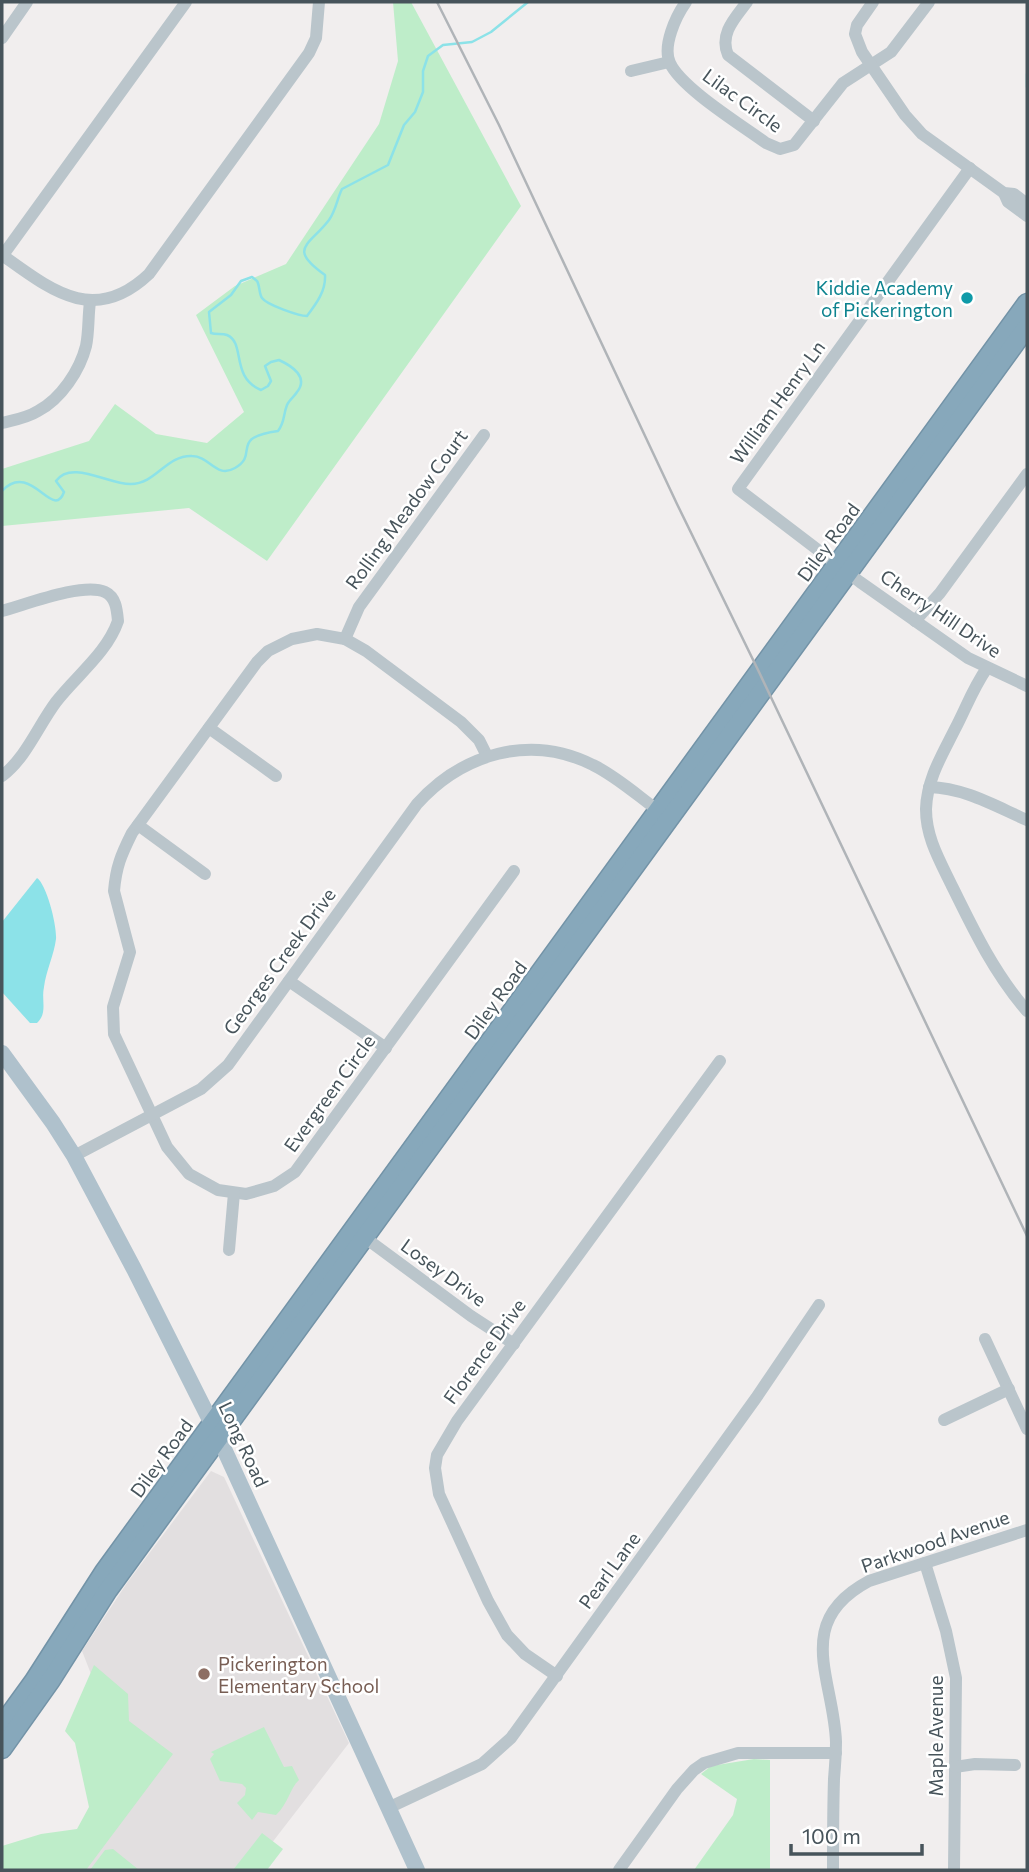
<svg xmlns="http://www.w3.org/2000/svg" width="1029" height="1872" font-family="Commissioner,sans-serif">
  <rect width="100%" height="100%" fill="#f1eeee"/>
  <polygon fill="#e2dfe0" points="211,1471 224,1477 349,1743 251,1870 66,1870 118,1784 100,1697 82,1651 127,1583"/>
  <g fill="#beedc9">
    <polygon points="393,2 411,2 521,206 267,561 189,508 2,526 2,469 89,441 115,404 156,434 207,443 244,412 196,315 235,286 286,264 379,124 398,61"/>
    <polygon points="94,1665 128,1694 129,1721 173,1754 86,1870 2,1870 2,1846 41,1834 77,1829 89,1807 75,1743 65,1731"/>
    <path d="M264 1727 284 1767 292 1766 299 1780C290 1788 288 1804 276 1815L258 1812 252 1820 237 1803 245 1795 246 1788 242 1784 220 1781 210 1759 214 1754 211 1752Z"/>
    <polygon points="754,1759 770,1760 770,1870 694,1870 733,1815 737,1799 701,1774 711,1766"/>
    <polygon points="262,1833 283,1849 267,1870 233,1870"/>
    <polygon points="113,1849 139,1870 90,1870 105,1850"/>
  </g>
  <path fill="#8ce2e8" d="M37 878C47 885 57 926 56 939 54 955 46 971 44 987 41 1000 48 1013 37 1023H30L2 992V922Z"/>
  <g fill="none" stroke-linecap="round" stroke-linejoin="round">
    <g stroke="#8ce2e8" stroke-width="2.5">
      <polyline points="1027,74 1027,87"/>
      <path d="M2 491C31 460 53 522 64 492L56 481C71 459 110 485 131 484 156 484 166 455 192 456 210 456 216 479 235 468 260 454 228 438 278 431 285 422 283 415 287 405 289 400 294 397 297 392 309 377 292 366 279 360L271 362 265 366 271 381 268 386 261 390C230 377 246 343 227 335 222 333 216 335 211 333L209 312 231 295 241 281 252 277 257 281C260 286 259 294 262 298 267 305 299 316 307 316 316 304 326 291 325 275 287 248 309 246 329 220 336 210 337 199 342 189L388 165 404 125 415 112 423 92V71L428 56 443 45 472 42 491 32 528 2"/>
    </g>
    <defs>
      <g id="highway">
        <polyline points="2,1725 34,1681 104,1572 1027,303"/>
        <polyline points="2,1749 51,1680 108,1590 1027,327"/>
      </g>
    </defs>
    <use href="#highway" stroke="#7393a7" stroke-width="21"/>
    <g stroke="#bac5cb" stroke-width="12">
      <path d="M686 2C676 16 662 46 670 63 681 88 743 126 766 143L780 149 794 145 843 83 891 52 929 2"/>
      <path d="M747 2C735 18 719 34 728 55L814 121"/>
      <polyline points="873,2 857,25 855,34 862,52 905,115 922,134 1004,193 1014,194 1027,204"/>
      <polyline points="2,38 27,2"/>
      <polyline points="631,71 669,62"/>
      <polyline points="970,168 738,489 860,582 968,658 1027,686"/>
      <polyline points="1004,193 1008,202 1027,216"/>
      <path d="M2 255C51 290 94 326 149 274L309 53 316 38 319 2"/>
      <polyline points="3,255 186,2"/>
      <path d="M2 423C14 420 27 418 38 411 61 399 80 370 86 346 89 332 88 316 90 302"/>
      <path d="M2 611C25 605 83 582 105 592 116 597 117 610 118 621 107 653 76 676 56 702 38 726 26 758 2 776"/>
      <polyline points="915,621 940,593 1027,474"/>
      <polyline points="345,639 359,607 484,435"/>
      <path d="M987 668C973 688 966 708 955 729 942 755 927 779 926 809 926 837 939 859 951 884 973 929 994 973 1027 1011"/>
      <polyline points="209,728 276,776"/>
      <path d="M487 756 479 740 461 722 366 651 345 639 317 634 292 639 268 651 257 662 132 833C121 855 116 867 114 891L130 952 113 1007 114 1034 167 1147 189 1174 218 1190 246 1194 274 1186 295 1172 514 871"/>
      <path d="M929 787C965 788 995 806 1027 820"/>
      <polyline points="138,825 205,874"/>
      <polyline points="289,981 386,1048"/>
      <path d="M74 1156 201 1089 228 1065 417 804C462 754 530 733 593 765 618 777 640 798 663 814"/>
      <polyline points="360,1234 471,1316 514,1344"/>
      <polyline points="229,1250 234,1193"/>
      <polyline points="985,1339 1027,1429"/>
      <polyline points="944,1420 1009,1389"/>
      <polyline points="925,1563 946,1631 956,1678 954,1870"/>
      <polyline points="557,1676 525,1654 507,1635 488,1601 439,1494 435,1468 437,1455 457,1421 720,1061"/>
      <polyline points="955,1767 975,1764 1015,1765"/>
      <polyline points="388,1808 482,1764 511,1738 756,1398 819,1305"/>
      <polyline points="619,1870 677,1789 694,1770 704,1763 738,1753 836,1753"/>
      <path d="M833 1870C833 1840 833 1810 834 1779 835 1767 836 1754 836 1742 834 1679 792 1622 869 1581L1027 1530"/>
    </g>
    <polyline stroke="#afc1cc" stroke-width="16" points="2,1053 53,1123 74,1156 134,1269 219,1438 417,1870"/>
    <use href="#highway" stroke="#87a8bb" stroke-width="18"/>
    <polyline stroke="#b0b4b8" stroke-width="2.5" points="437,2 499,125 677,504 759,672 1027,1236"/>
  </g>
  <circle fill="#0f9aa8" stroke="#fff" stroke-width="2.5" cx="967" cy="298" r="7"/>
  <circle fill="#8d6e63" stroke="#fff" stroke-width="2.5" cx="204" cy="1674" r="7"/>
  <g text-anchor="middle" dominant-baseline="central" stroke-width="5" stroke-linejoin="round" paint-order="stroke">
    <g font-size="19" fill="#47545b" stroke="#fff">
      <text transform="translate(743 100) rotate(36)">Lilac Circle</text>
      <text transform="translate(777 402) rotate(-54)">William Henry Ln</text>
      <text transform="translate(406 509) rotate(-54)">Rolling Meadow Court</text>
      <text transform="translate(828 542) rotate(-54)">Diley Road</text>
      <text transform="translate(941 613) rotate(34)">Cherry Hill Drive</text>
      <text transform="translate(279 961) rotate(-54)">Georges Creek Drive</text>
      <text transform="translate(495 1000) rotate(-54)">Diley Road</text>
      <text transform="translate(329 1093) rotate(-54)">Evergreen Circle</text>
      <text transform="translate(444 1272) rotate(36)">Losey Drive</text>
      <text transform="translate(484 1351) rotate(-54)">Florence Drive</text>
      <text transform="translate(244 1444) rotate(65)">Long Road</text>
      <text transform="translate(161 1458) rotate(-54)">Diley Road</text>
      <text transform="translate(935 1541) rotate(-19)">Parkwood Avenue</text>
      <text transform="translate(609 1570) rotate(-54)">Pearl Lane</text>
      <text transform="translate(935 1736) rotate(-90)">Maple Avenue</text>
    </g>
    <g font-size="19" fill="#0d838f" stroke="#fff" text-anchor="end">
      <text x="953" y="287">Kiddie Academy<tspan x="953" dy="22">of Pickerington</tspan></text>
    </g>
    <g font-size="19" fill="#785e54" stroke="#fff" text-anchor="start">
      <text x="218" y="1663">Pickerington<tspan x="218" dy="22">Elementary School</tspan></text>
    </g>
  </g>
  <rect width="1029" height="1872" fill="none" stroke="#47545b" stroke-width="7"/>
  <path d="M791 1844v10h131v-10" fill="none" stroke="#47545b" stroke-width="3.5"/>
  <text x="802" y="1844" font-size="21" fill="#47545b" stroke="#ffffff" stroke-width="5" paint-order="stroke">100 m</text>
</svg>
